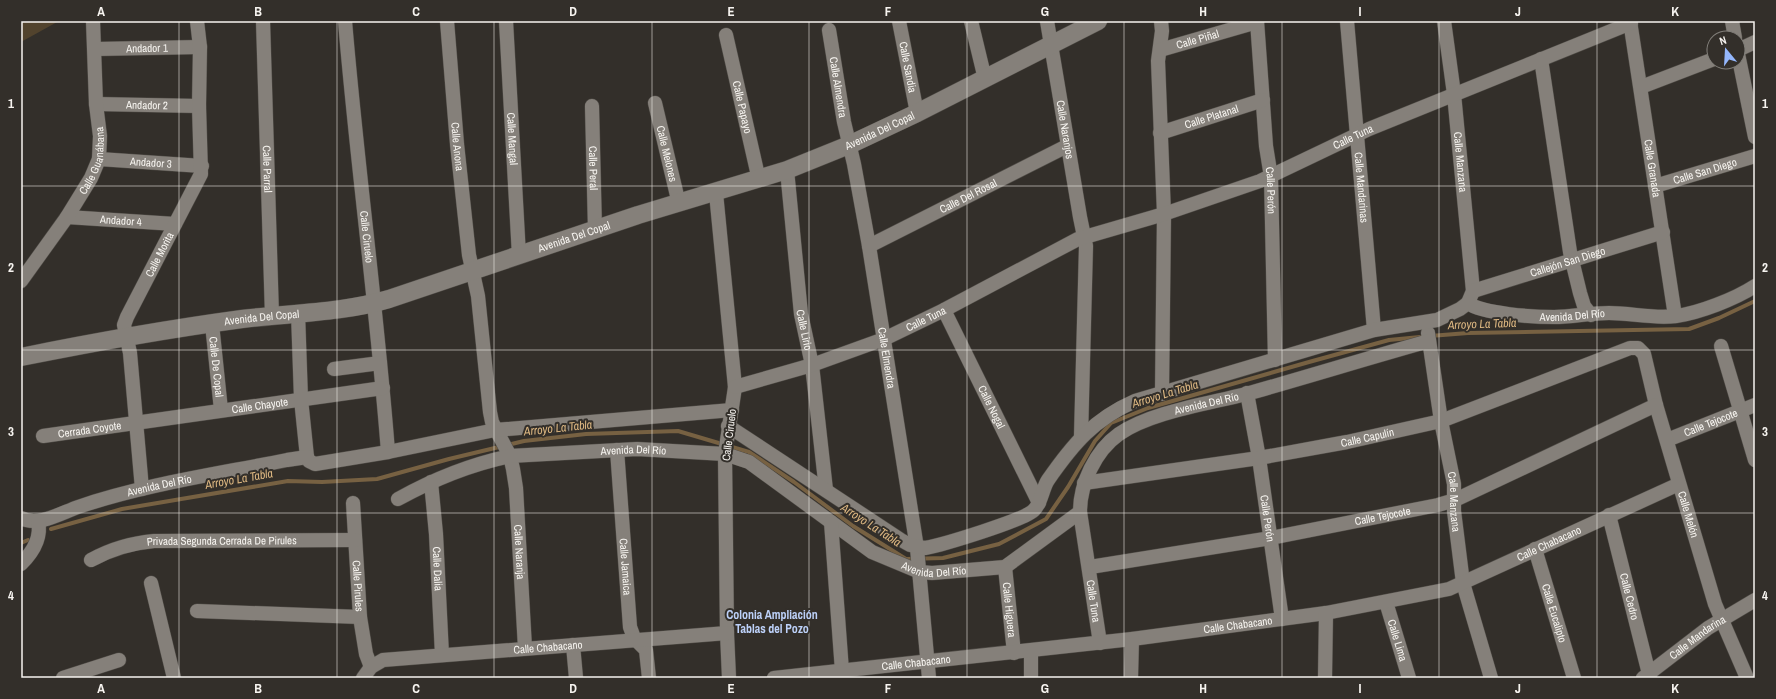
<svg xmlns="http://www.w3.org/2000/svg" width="1776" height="699" font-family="'Archivo Narrow',sans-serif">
  <rect width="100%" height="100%" fill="#332f2a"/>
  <polygon fill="#52432d" points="21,21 59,21 21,42"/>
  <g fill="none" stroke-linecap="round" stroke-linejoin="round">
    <g stroke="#776142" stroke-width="4">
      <polyline points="1430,336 1468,333 1689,329 1719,318 1755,301"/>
      <polyline points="51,529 122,509 288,481 322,482 377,479 449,459 524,441 586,434 678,431 749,452 794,482 853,526 906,559 943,558 999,544 1046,519 1068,487 1095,441 1111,423 1148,408 1309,362 1389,340 1420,337"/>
      <polyline points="21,543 28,540"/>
    </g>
    <defs>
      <g id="minor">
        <path id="s1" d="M263 21 272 316"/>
        <path id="s2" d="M345 21C357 165 377 308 388 452"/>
        <path id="s3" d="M447 21 457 144 469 255 478 296 490 412 492 422 510 456 513 469 516 488 525 648"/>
        <path id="s4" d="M506 21 519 256"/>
        <path id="s5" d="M899 21 917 113"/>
        <polyline points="971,21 985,79"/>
        <path id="s6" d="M1047 21 1080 217 1086 246 1081 437"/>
        <polyline points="1161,21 1162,31 1158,61 1164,214 1162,394"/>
        <path id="s7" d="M1257 21 1266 146 1271 177 1275 360"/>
        <path id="s8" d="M1347 21 1374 330"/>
        <path id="s9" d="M1444 21 1454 94 1473 291 1468 303"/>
        <path id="s10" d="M1630 21 1675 316"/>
        <polyline points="1732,21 1735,38"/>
        <path id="s11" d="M829 30 844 122 854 164 869 246 917 548 929 678"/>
        <path id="s12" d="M726 35 759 180"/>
        <path id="s13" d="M95 49 200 47"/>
        <path id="s14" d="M1160 50 1257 22"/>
        <polyline points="1738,50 1755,42"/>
        <polyline points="1738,54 1755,137"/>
        <polyline points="1541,59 1570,252 1580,293 1584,306 1591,315"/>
        <polyline points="1641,87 1714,59"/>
        <path id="s15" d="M655 103 679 204"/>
        <path id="s16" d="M96 104 199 106"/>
        <path id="s17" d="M592 106 595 230"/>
        <path id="s18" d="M1160 133 1263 100"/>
        <path id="s19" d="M99 159 202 166"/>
        <path id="s20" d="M787 170 801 314 812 365 826 490"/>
        <path id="s21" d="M1655 186 1755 156"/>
        <polyline points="716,193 735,387 725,454 727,633 729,678"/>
        <path id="s22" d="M67 217 175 224"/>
        <path id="s23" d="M869 246 1067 146"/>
        <path id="s24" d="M21 281 67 217 91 178 99 159 100 136 96 104 93 21"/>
        <path id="s25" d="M1473 291 1663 232"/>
        <path id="s26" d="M944 310 1039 503"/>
        <polyline points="298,313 301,399 307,457"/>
        <path id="s27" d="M212 324 221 410"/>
        <path id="s28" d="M1428 333 1441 421 1454 484V511L1463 583 1491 678"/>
        <polyline points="1721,346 1755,460"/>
        <polyline points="334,369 380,363"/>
        <path id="s29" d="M735 387 812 365 884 339 944 310 1078 239 1164 214 1260 181 1369 129 1631 23"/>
        <path id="s30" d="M1247 393 1259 458 1282 619"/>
        <path id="s31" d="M728 426 901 540 910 545 925 548C942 545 1025 520 1034 510 1042 502 1042 489 1048 480 1073 444 1094 419 1135 401L1374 330 1437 320 1460 309 1468 303C1483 314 1534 317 1554 317 1572 317 1590 313 1609 313 1631 313 1654 319 1676 316 1699 313 1735 299 1755 286"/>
        <path id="s32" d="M43 436 383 388"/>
        <path id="s33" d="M1667 440 1755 405"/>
        <path id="s34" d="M617 450 630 627 634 638 646 650 649 678"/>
        <path id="s35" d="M431 482 436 534 442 655"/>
        <path id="s36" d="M1084 483 1259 458 1347 442 1441 421 1630 348H1638L1644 354 1656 405 1715 604 1747 678"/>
        <path id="s37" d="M142 489 130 353 124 325 127 317 201 174 199 106 200 47 197 21"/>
        <path id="s38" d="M398 499C432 480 472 464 510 456L637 449 725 454 749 462 872 552 920 572 932 573 1005 567 1080 512C1080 484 1095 451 1119 434 1151 412 1207 404 1246 394 1307 377 1368 358 1429 341"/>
        <path id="s39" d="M353 503 360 617 366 654 371 667"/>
        <path id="s40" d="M1080 512 1100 643"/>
        <path id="s41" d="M1609 515 1650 678"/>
        <path id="s42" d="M21 518C38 527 61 513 78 507 146 484 218 474 287 460L307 457 309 461 315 464 388 452 495 430 732 410"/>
        <polyline points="831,522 842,671"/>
        <path id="s43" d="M1535 549 1574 678"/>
        <path id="s44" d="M91 560C111 549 131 543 154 541L355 540"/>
        <path d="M21 564C33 552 42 538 38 521"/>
        <path id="s45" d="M1005 567 1014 653"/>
        <path id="s46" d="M1090 567 1271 538 1438 505 1455 500 1656 405"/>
        <polyline points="151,583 174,678"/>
        <path id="s47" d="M1386 602 1409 678"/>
        <polyline points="197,611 360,617"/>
        <polyline points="573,645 576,678"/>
        <polyline points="1031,651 1031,678"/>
        <polyline points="63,678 119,660"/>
        <path id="s48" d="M363 678 371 667 383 660 727 633"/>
        <path id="s49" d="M774 678 1132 639 1326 613 1449 589 1679 484"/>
        <polyline points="1131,678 1132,639"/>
        <polyline points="1325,678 1326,613"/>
        <path id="s50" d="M1643 678 1708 628 1755 600"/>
      </g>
      <g id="tertiary">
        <path id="s51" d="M21 357C95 342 168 329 242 319 291 313 342 313 389 299L638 215 787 170 849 145 917 113 1098 21"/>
      </g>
    </defs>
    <use href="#minor" stroke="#504c47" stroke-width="15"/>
    <use href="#tertiary" stroke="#504c47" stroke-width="19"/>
    <use href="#minor" stroke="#85807a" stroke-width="14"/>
    <use href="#tertiary" stroke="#85807a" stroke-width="18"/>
  </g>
  <path fill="none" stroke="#f7f4f0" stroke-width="1" stroke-opacity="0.55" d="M179 21V678M337 21V678M494 21V678M652 21V678M809 21V678M967 21V678M1124 21V678M1282 21V678M1439 21V678M1597 21V678M21 186H1755M21 350H1755M21 513H1755"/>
  <g text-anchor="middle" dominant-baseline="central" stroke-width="4" stroke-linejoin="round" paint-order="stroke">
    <g font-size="11" fill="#f7f4f0" stroke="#332f2a">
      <text stroke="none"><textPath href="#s14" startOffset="39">Calle Piñal</textPath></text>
      <text stroke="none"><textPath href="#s13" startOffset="52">Andador 1</textPath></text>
      <text stroke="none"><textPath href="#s5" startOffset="47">Calle Sandia</textPath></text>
      <text stroke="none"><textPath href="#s11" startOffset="58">Calle Almendra</textPath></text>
      <text stroke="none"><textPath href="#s16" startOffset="51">Andador 2</textPath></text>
      <text stroke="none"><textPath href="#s12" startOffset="74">Calle Papayo</textPath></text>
      <text stroke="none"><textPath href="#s18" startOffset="54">Calle Platanal</textPath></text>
      <text stroke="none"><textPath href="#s6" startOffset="110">Calle Naranjos</textPath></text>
      <text stroke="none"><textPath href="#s51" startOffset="892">Avenida Del Copal</textPath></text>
      <text stroke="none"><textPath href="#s29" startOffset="669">Calle Tuna</textPath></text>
      <text stroke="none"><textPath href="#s4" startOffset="118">Calle Mangal</textPath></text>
      <text stroke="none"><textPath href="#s3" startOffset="126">Calle Anona</textPath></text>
      <text stroke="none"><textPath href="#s15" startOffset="52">Calle Melones</textPath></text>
      <text stroke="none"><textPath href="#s24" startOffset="142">Calle Guanábana</textPath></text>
      <text stroke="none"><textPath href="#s9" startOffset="142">Calle Manzana</textPath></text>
      <text stroke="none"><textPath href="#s19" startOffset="52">Andador 3</textPath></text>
      <text stroke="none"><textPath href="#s17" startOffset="62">Calle Peral</textPath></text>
      <text stroke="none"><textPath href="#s1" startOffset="148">Calle Parral</textPath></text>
      <text stroke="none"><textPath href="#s10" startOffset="149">Calle Granada</textPath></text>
      <text stroke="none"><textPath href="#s21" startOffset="52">Calle San Diego</textPath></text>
      <text stroke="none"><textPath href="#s8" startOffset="167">Calle Mandarinas</textPath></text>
      <text stroke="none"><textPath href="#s7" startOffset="170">Calle Perón</textPath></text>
      <text stroke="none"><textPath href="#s23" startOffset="111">Calle Del Rosal</textPath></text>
      <text stroke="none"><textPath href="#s22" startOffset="54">Andador 4</textPath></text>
      <text stroke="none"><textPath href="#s2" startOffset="217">Calle Ciruelo</textPath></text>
      <text stroke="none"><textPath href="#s51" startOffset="568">Avenida Del Copal</textPath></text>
      <text stroke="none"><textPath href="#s37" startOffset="244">Calle Morita</textPath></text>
      <text stroke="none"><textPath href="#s25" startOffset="99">Callejón San Diego</textPath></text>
      <text stroke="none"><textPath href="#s31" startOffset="956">Avenida Del Río</textPath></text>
      <text stroke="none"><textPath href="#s51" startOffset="244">Avenida Del Copal</textPath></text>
      <text stroke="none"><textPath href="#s29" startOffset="203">Calle Tuna</textPath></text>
      <text stroke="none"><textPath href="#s20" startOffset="161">Calle Lirio</textPath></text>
      <text stroke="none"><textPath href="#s11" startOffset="333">Calle Elmendra</textPath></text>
      <text stroke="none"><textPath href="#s27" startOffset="43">Calle De Copal</textPath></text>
      <text stroke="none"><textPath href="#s38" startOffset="927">Avenida Del Río</textPath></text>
      <text stroke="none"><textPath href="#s32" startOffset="219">Calle Chayote</textPath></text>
      <text stroke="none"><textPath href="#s26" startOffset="108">Calle Nogal</textPath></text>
      <text stroke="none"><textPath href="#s33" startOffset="47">Calle Tejocote</textPath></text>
      <text stroke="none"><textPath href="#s32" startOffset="47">Cerrada Coyote</textPath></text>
      <text transform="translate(729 435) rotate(-83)">Calle Ciruelo</text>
      <text stroke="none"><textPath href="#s36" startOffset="287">Calle Capulín</textPath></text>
      <text stroke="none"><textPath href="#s38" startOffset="244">Avenida Del Río</textPath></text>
      <text stroke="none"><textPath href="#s42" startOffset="144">Avenida Del Río</textPath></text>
      <text stroke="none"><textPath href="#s28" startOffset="171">Calle Manzana</textPath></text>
      <text stroke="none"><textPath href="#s36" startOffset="748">Calle Melón</textPath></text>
      <text stroke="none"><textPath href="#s46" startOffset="297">Calle Tejocote</textPath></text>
      <text stroke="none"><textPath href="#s30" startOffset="127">Calle Perón</textPath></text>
      <text stroke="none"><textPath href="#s44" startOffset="134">Privada Segunda Cerrada De Pirules</textPath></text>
      <text stroke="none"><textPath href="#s49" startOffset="791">Calle Chabacano</textPath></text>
      <text stroke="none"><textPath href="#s3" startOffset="539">Calle Naranja</textPath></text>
      <text stroke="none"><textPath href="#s34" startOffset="117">Calle Jamaica</textPath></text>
      <text stroke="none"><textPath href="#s38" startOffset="579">Avenida Del Río</textPath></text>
      <text stroke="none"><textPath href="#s35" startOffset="87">Calle Dalia</textPath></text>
      <text stroke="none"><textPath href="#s39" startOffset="83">Calle Pirules</textPath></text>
      <text stroke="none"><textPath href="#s41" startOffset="84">Calle Cedro</textPath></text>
      <text stroke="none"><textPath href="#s40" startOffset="90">Calle Tuna</textPath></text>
      <text stroke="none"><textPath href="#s45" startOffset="43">Calle Higuera</textPath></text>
      <text stroke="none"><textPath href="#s43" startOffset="67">Calle Eucalipto</textPath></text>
      <text stroke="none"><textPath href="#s49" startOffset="467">Calle Chabacano</textPath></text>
      <text stroke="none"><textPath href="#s50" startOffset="68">Calle Mandarina</textPath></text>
      <text stroke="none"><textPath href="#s47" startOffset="40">Calle Lima</textPath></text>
      <text stroke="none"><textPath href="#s48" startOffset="193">Calle Chabacano</textPath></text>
      <text stroke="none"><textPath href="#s49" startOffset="143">Calle Chabacano</textPath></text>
    </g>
    <g font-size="12" font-style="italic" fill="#deb882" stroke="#332f2a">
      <text transform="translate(1482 324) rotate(-2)">Arroyo La Tabla</text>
      <text transform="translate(1165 394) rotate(-17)">Arroyo La Tabla</text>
      <text transform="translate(558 428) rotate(-6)">Arroyo La Tabla</text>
      <text transform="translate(239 479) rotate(-10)">Arroyo La Tabla</text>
      <text transform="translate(871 525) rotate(33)">Arroyo La Tabla</text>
    </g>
    <g font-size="12" font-weight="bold" fill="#bdd1f9" stroke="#332f2a">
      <text x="772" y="615">Colonia Ampliación<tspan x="772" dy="14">Tablas del Pozo</tspan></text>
    </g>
  </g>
  <rect width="1776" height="699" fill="none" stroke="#332f2a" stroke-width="44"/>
  <g transform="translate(1726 50) rotate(342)"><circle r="19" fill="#332f2a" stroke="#817e79"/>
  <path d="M0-3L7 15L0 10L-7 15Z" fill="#94b7fd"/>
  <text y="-6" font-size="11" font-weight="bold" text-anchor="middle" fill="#f7f4f0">N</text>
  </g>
  <rect x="22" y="22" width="1732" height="655" fill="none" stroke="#f7f4f0" stroke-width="1.5"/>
  <g font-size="13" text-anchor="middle" font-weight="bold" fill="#f7f4f0">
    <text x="101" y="16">A</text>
    <text x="258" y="16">B</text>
    <text x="416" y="16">C</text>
    <text x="573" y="16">D</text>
    <text x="731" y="16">E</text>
    <text x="888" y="16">F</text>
    <text x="1045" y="16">G</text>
    <text x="1203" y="16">H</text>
    <text x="1360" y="16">I</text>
    <text x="1518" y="16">J</text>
    <text x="1675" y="16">K</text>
    <text x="11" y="108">1</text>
    <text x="1765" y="108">1</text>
    <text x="11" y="272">2</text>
    <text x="1765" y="272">2</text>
    <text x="11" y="436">3</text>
    <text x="1765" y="436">3</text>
    <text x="11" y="600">4</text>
    <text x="1765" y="600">4</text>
    <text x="101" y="693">A</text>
    <text x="258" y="693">B</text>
    <text x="416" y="693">C</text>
    <text x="573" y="693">D</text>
    <text x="731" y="693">E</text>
    <text x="888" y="693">F</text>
    <text x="1045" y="693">G</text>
    <text x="1203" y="693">H</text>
    <text x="1360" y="693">I</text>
    <text x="1518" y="693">J</text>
    <text x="1675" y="693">K</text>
  </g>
</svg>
